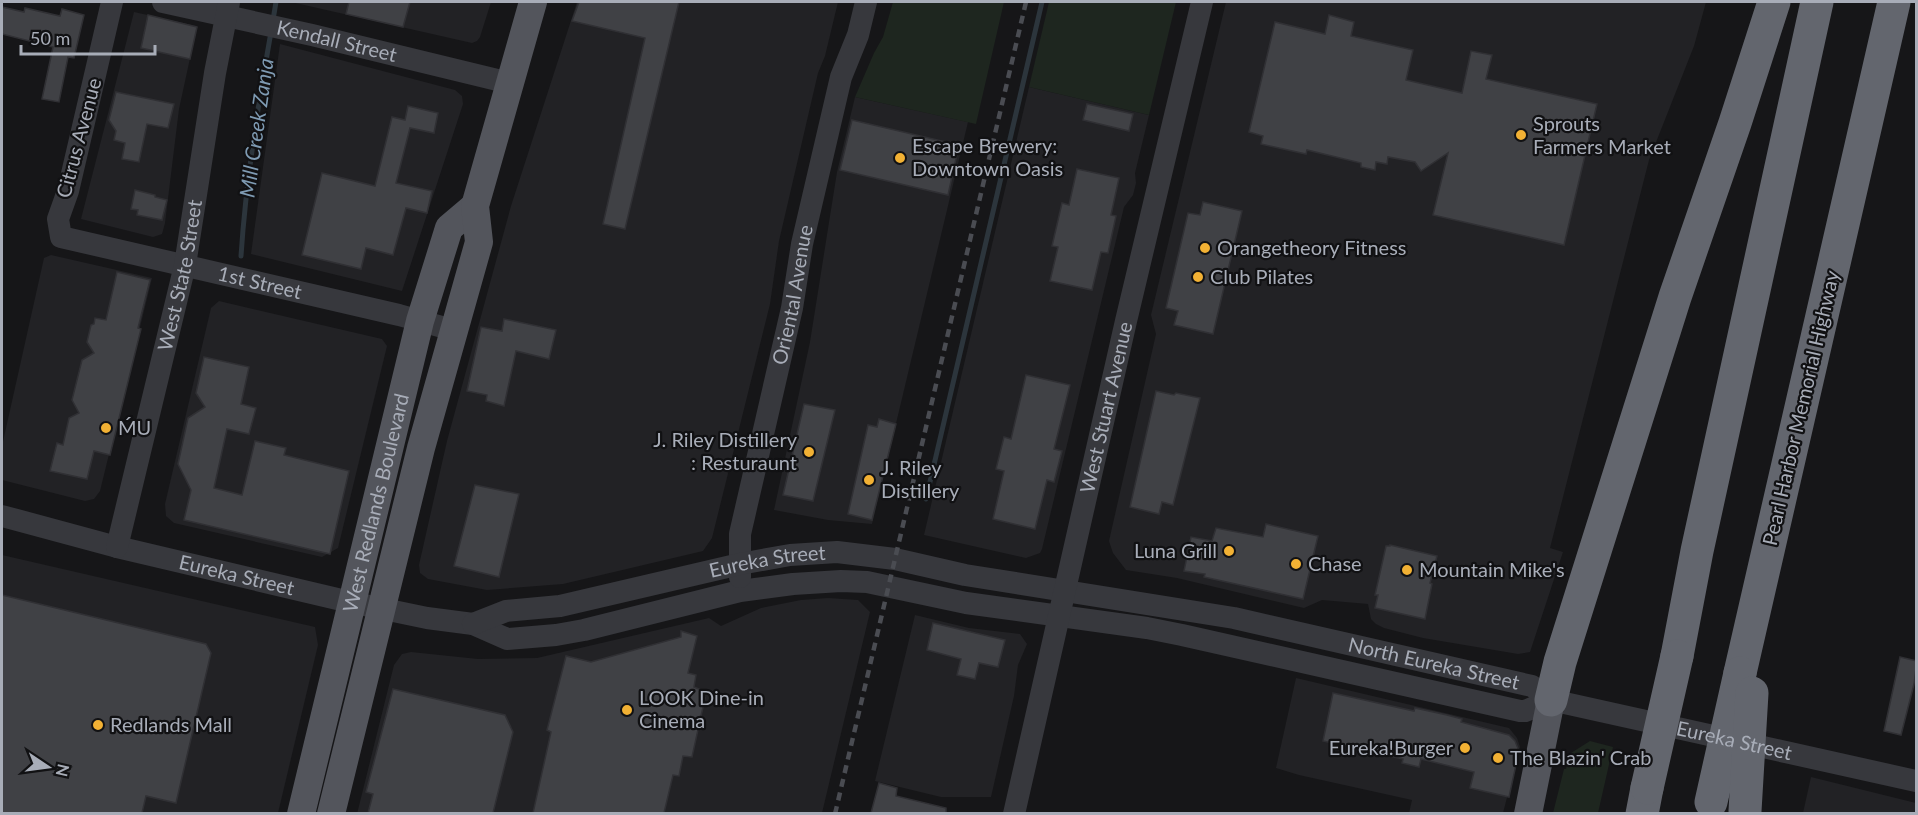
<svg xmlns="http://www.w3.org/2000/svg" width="1918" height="815" font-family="Lato,sans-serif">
	<rect width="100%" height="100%" fill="#161618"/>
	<!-- built -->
	<g fill="#222225">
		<polygon points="291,2 491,2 480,37 477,41 472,43"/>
		<polygon points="577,2 838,2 825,56 818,73 779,241 770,304 712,538 703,551 563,584 487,590 428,579 420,573 419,565 447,441 511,206"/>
		<polygon points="1226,2 1706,2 1694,46 1649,160 1550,548 1563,552 1530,652 1518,654 1423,638 1384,628 1376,624 1371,619 1368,604 1322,600 1304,608 1177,578 1126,570 1113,553 1109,541 1156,334 1151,315"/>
		<polygon points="134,12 197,26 179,109 165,223 162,234 153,237 81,219"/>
		<polygon points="280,44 455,90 462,96 463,104 402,291 251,254"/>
		<polygon points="1029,87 1149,115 1135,173 1136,183 1133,195 1124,207 1042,549 1040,553 1026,558 924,535"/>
		<polygon points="855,97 968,122 872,524 828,520 774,510 810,342 837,172"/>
		<polygon points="51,255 152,278 100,491 94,499 85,501 2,480 2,446 44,258"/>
		<polygon points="219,301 382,339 387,346 338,548 322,557 174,523 166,516 165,504 211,308"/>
		<polygon points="2,555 315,627 318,645 278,813 2,814"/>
		<polygon points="828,598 858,600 870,612 822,813 357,814 394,665 402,654 411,652 478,659 537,658 709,618 721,626 761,608 801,600"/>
		<polygon points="915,615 969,628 1020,634 1027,644 1018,665 1014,696 991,797 941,797 875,781"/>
		<polygon points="1296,678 1509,728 1517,738 1520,747 1503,813 1409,813 1412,800 1299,775 1276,768"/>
		<polygon points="1811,777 1916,803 1916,813 1803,813"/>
	</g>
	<!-- green -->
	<g fill="#1e261f">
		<polygon points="893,2 1004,2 976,124 855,97 874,53 883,37"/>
		<polygon points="1049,2 1176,2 1149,115 1029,87"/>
		<polygon points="1590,741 1613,747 1598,813 1553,813 1564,769 1566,769 1571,753"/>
	</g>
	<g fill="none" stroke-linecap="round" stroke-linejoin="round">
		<!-- stream -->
		<g stroke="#2c353c" stroke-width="5">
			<polyline points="273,20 276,2"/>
			<path d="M 241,256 C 246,180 258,106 271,32"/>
			<polyline points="926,499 1042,2"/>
		</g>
	</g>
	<!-- building -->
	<g fill="#404145" stroke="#303034" stroke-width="1.5">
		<polygon points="349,2 410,2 403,27 346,14"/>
		<polygon points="579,2 679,2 625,229 603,224 645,38 572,21"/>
		<polygon points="2,7 24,12 25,8 60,16 62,9 84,15 74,58 68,57 59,102 42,99 53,47 2,34"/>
		<polygon points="148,15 197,27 190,59 141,48"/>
		<polygon points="1329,15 1354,22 1351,36 1413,50 1406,80 1462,93 1471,51 1492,55 1486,79 1597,104 1564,245 1433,215 1448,153 1421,171 1415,162 1388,157 1387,164 1376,162 1375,170 1361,167 1361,163 1307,150 1306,154 1261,144 1263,136 1249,132 1275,22 1325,34"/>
		<polygon points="116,92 174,104 168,128 147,124 139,162 122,159 125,143 114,140 116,131 109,120"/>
		<polygon points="1087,104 1133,114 1129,131 1083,120"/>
		<polygon points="408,106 438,113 434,133 410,128 396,183 432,191 427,213 406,208 393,255 366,248 361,269 302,255 322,173 375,186 392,117 405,120"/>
		<polygon points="852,120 959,145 948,195 840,170"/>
		<polygon points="1077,169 1119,178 1111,215 1116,216 1108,253 1101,252 1092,290 1050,281 1058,247 1052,246 1062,203 1069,205"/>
		<polygon points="135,190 155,195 155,197 167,200 162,220 137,215 138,210 131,209"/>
		<polygon points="1203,202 1242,211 1213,334 1174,325 1178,311 1166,308 1188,213 1200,215"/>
		<polygon points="117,272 150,280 138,328 141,329 110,455 94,451 87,479 50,471 57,443 63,445 69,418 79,413 72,400 82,360 94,353 87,342 91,325 94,324 95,318 106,320"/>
		<polygon points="504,319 556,330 549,359 516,351 504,406 486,401 487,395 467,391 481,327 502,331"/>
		<polygon points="204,357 249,367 241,404 256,408 249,434 227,429 214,488 242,495 255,441 286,448 284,455 349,471 330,554 184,520 191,490 178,464 188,418 205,407 196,393"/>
		<polygon points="1026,375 1070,385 1054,449 1062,451 1054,482 1047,480 1035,529 993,519 1004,471 996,469 1004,437 1011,439"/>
		<polygon points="1156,391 1174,395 1176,393 1200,398 1173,505 1162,502 1159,514 1130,507"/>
		<polygon points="804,404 835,410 813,501 783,495"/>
		<polygon points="879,419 896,424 872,520 848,514 868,425 877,427"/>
		<polygon points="475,485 519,494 499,577 454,566"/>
		<polygon points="1266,524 1318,536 1303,599 1204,577 1205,574 1184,571 1191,537 1212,541 1216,528 1263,537"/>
		<polygon points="1390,545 1437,556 1430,583 1432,584 1425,619 1375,608 1378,595 1375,595 1386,546 1390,546"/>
		<polygon points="2,595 206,644 211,653 176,803 146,796 142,813 2,813"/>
		<polygon points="933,623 1005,640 998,667 979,663 975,679 957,675 961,659 927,650"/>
		<polygon points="681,631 697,636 688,673 696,675 694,687 699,689 705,698 692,757 683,756 679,776 673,775 664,813 533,813 551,732 547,730 566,656 591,662 681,637"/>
		<polygon points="1900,657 1917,661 1914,684 1901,735 1884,731"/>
		<polygon points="393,689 505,715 513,732 493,813 368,813 373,794 366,792"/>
		<polygon points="1333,693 1414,711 1415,708 1447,715 1462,719 1461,722 1509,735 1515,741 1519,751 1509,797 1470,788 1474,772 1421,759 1419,767 1402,763 1403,759 1323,741"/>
		<polygon points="879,783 897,788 896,796 946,808 946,813 871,813"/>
	</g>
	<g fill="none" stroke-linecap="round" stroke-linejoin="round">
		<!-- minor -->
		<g stroke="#37383d" stroke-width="22">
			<path id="s1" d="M 112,2 L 68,191 L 58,219 L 61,237 L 399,315 L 453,330"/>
			<path id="s2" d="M 163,2 L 312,35 L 510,83"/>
			<path id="s3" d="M 2,516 L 117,547 L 350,602 L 427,618 L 473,624 L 507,639 L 556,635 L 584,630 L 740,591 L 793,584 L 841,581 L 867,582 L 966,603 L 1147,628 L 1182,635 L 1520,711 L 1525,711 L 1551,700"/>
			<path id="s4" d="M 117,547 L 185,265 L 215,73 L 229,2"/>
			<path id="s5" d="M 740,577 L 740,534 L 792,308 L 802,244 L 841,77 L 858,35 L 866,2"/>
			<path id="s6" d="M 473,624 L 506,611 L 560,606 L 740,564 L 790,555 L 837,552 L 895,559 L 965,575 L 1234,618 L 1532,686 L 1551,700 L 1916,781"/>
			<path id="s7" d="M 1014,814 L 1126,321 L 1202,2"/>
		</g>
		<!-- major -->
		<g stroke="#53555c" stroke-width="28">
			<path id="s8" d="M 301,814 L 420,321 L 449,228 L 475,206"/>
			<polyline points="331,814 421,448 479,242 475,206 533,2"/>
			<polyline points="1528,814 1551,700"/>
		</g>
		<!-- highway -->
		<g stroke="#63666e" stroke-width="33">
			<polyline points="1677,656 1697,551 1817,2"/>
			<polyline points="1740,673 1894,2"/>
			<polyline points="1551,700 1560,662 1675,297 1735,123 1774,2"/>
			<polyline points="1642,814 1647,788"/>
		</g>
		<!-- rail -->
		<polyline stroke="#4a4c52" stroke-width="4.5" stroke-dasharray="8 6" stroke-linecap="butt" points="835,814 1026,2"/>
		<!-- highway-bridge -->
		<g stroke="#63666e" stroke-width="33">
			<polyline points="1647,788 1677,656"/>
			<polyline points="1711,802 1740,673"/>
			<polyline points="1745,811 1752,693"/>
		</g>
	</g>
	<!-- markers -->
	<g fill="#f2b134" stroke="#111113" stroke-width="2">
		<circle cx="1521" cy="135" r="6"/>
		<circle cx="900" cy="158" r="6"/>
		<circle cx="1205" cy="248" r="6"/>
		<circle cx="1198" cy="277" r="6"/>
		<circle cx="106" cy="428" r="6"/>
		<circle cx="809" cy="452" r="6"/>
		<circle cx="869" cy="480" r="6"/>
		<circle cx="1229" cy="551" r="6"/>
		<circle cx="1296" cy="564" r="6"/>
		<circle cx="1407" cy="570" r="6"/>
		<circle cx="627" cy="710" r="6"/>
		<circle cx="98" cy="725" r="6"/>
		<circle cx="1465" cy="748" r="6"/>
		<circle cx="1498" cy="758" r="6"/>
	</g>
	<g text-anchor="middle" stroke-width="4.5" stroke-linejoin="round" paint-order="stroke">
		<!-- street labels -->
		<g font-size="20" fill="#a8adb8" stroke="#111113">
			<text dy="7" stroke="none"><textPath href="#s2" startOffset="178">Kendall Street</textPath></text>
			<text transform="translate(79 138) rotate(-75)" y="7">Citrus Avenue</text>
			<text dy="7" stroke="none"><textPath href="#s4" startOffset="279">West State Street</textPath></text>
			<text dy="7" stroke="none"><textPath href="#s1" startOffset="446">1st Street</textPath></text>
			<text dy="7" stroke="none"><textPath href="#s5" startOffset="288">Oriental Avenue</textPath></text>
			<text dy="7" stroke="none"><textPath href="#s7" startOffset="417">West Stuart Avenue</textPath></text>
			<text transform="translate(1801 408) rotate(-77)" y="7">Pearl Harbor Memorial Highway</text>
			<text dy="7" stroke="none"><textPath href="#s8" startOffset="320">West Redlands Boulevard</textPath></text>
			<text dy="7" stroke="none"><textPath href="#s6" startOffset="302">Eureka Street</textPath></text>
			<text dy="7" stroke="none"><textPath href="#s3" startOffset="242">Eureka Street</textPath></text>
			<text dy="7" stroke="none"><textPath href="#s6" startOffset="980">North Eureka Street</textPath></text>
			<text dy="7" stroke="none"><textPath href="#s6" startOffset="1292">Eureka Street</textPath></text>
		</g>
		<!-- poi labels -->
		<g font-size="20" fill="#a8adb8" stroke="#111113" text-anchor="start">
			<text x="1533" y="131">Sprouts<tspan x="1533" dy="23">Farmers Market</tspan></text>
			<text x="912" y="153">Escape Brewery:<tspan x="912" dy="23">Downtown Oasis</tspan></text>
			<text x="1217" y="255">Orangetheory Fitness</text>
			<text x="1210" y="284">Club Pilates</text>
			<text x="118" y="435">ḾU</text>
			<text x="797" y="447" text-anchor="end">J. Riley Distillery<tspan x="797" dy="23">: Resturaunt</tspan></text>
			<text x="881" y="475">J. Riley<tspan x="881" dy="23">Distillery</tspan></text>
			<text x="1217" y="558" text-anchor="end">Luna Grill</text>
			<text x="1308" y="571">Chase</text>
			<text x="1419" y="577">Mountain Mike's</text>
			<text x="639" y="705">LOOK Dine-in<tspan x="639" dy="23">Cinema</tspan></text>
			<text x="110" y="732">Redlands Mall</text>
			<text x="1453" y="755" text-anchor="end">Eureka!Burger</text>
			<text x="1510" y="765">The Blazin' Crab</text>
		</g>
		<!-- water labels -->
		<g font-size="21" font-style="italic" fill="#7f9bb3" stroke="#111113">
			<text transform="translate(257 128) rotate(-82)" y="7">Mill Creek Zanja</text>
		</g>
	</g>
	<!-- border -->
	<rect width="1918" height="815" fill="none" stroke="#a8adb8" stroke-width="6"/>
	<!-- north arrow -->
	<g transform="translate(48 767) rotate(103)" stroke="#111113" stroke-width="4.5" paint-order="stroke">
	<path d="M0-4.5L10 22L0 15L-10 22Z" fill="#a8adb8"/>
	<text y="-9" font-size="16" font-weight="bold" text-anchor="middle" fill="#a8adb8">N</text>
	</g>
	<!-- scale -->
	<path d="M21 45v9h134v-9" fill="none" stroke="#a8adb8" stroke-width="3"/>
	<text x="30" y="45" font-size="18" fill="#a8adb8" stroke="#111113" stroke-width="4.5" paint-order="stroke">50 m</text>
</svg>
